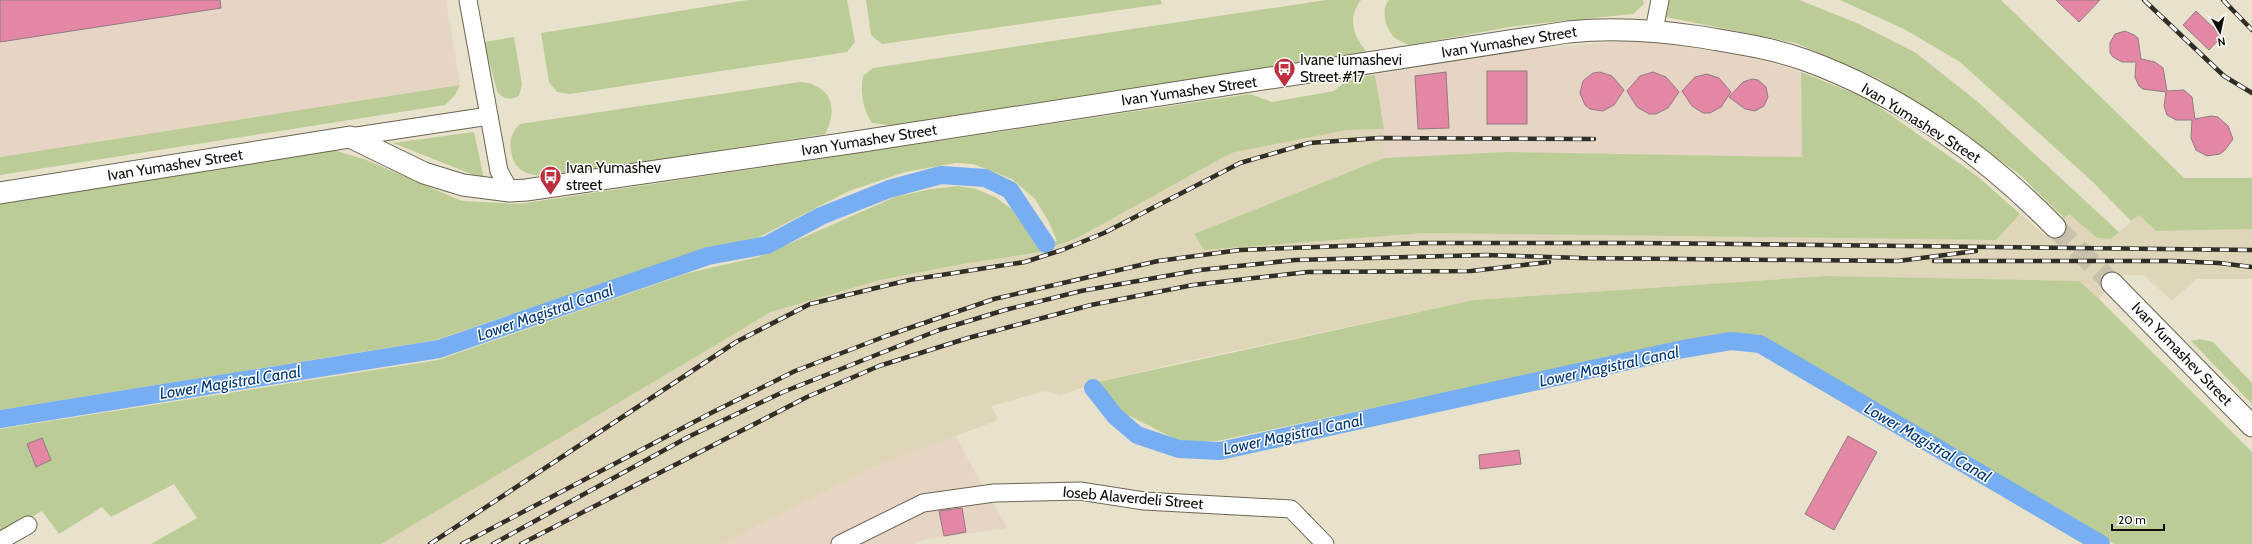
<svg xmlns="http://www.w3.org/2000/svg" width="2252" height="544" font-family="Cabin,sans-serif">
	<rect width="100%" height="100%" fill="#e8e1cb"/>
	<!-- built -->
	<polygon fill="#dfd5b8" points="1384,129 1384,158 1194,234 1204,250 1424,233 1996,240 2020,214 2046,236 2069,213 2097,238 2111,239 2139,215 2156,231 2252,229 2252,279 2196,279 2172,301 2144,275 2123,275 2112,283 2099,299 2079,281 1826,276 1474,300 1182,362 1098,382 1061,395 1045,391 991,406 998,420 869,469 723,544 381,544 771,312 880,280 962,264 1040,252 1079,237 1231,153 1347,130"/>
	<!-- industrial -->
	<g fill="#e6d4c4">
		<polygon points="0,0 446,0 460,85 0,157"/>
		<polygon points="1635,40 1743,55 1801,72 1802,157 1507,152 1384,158 1384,129 1375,75 1524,50"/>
		<polygon points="955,436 1007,528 922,540 914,544 723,544 869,469"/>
	</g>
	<!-- green -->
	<g fill="#bccc96">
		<polygon points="748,0 847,0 855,42 847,52 570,94 557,92 549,82 541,33"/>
		<polygon points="866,0 1161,0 1162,4 882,44 871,35"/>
		<path d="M 1326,0 L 1361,0 C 1347,18 1353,37 1367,52 L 890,125 L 872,123 C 863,109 860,92 863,76 L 873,68 Z"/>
		<path d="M 1389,0 L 1643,0 L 1644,4 L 1633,14 L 1515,26 L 1410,45 C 1405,43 1399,41 1395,38 C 1386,30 1380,10 1389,0 Z"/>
		<polygon points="1665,0 1799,0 1859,24 1916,53 1978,102 2119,232 2111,239 2097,238 2069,214 2064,218 2018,173 1881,80 1796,43 1666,17 1664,7"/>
		<polygon points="1840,0 2001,0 2184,178 2252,178 2252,229 2156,231 2139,215 2131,221 2093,182 1960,62 1904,29"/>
		<path d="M 514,37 L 522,84 L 519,96 C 509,100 503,100 497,91 L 484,42 Z"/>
		<polygon points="1801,72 1868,99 1977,176 2020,214 1996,240 1424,233 1204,250 1194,234 1384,158 1507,152 1802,157"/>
		<polygon points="1375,75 1384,129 1347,130 1231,153 1079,237 1040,252 962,264 880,280 771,312 381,544 151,544 197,518 174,484 111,517 102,507 59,534 42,511 0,536 0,429 438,360 688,273 759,257 895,197 932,189 958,186 976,189 995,197 1020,215 1037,247 1057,241 1049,222 1035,199 1012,179 973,164 956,163 905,172 849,191 755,239 677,258 436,340 0,410 0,203 333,150 364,159 462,201 519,204 1250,94 1272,102 1334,91 1350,78"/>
		<path d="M 800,82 C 831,84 839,109 825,134 L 555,176 C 534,176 516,176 511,152 C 509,140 512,132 520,124 Z"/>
		<polygon points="460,85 455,95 445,105 0,175 0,157"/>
		<polygon points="474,132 484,179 393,143"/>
		<polygon points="1826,276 2079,281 2099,299 2252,452 2252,544 2114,544 1762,335 1725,333 1217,441 1181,442 1120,411 1098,382 1474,300"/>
		<polygon points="2200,339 2213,342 2252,383 2252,404 2191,341"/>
	</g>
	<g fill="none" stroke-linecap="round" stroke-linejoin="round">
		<!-- canal -->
		<g stroke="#77aef3" stroke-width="18">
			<polyline points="1093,388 1115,416 1137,435 1179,449 1220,451 1683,349 1731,341 1760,344 2101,544"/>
			<polyline points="0,419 439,349 708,256 767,245 821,216 889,189 941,175 985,178 1010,190 1046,244"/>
		</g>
	</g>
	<!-- building -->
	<g fill="#e387a5" stroke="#937b82">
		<polygon points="0,0 220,0 221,8 0,42"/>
		<polygon points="2056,0 2100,0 2079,22"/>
		<polygon points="2196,11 2222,36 2209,50 2183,25"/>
		<polygon points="2125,31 2134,35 2138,38 2141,59 2155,62 2163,68 2167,91 2184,90 2192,97 2195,119 2211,116 2218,117 2228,126 2233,139 2225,150 2220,154 2207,156 2196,150 2191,138 2192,120 2176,120 2167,115 2164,106 2166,92 2143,89 2139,86 2135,77 2136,62 2122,62 2113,57 2110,53 2110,43 2115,34"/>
		<rect x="1487" y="71" width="40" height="53"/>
		<polygon points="1446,72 1449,128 1418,129 1415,76"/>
		<polygon points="1600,72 1612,76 1624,90 1614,105 1603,111 1590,109 1585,105 1580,93 1583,81 1593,73"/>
		<polygon points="1653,72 1666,77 1679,92 1668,108 1656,114 1649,114 1637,107 1627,91 1640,76"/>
		<polygon points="1707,74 1719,78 1731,92 1721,107 1710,113 1703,113 1692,106 1682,91 1695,77"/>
		<polygon points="1752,79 1758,80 1766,87 1768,97 1764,106 1755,111 1745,109 1729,97 1743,82"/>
		<polygon points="1848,436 1877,452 1834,530 1805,514"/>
		<polygon points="42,438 51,460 36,467 27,444"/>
		<polygon points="1519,450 1521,464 1480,469 1479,455"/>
		<polygon points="962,508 966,532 944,536 939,511"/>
	</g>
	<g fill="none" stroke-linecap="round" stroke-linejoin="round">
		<!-- tertiary-tunnel -->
		<polyline stroke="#c8c1ad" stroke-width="21" stroke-dasharray="21 10" stroke-linecap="butt" points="2055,227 2112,283"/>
		<defs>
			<g id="minor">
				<polyline points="468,0 499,171 510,191"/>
				<polyline points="1654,30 1660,0"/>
				<polyline points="350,137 489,116"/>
				<polyline points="0,541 28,525"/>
				<polyline points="840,544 923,503 994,493 1080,491 1144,501 1291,509 1325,544"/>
			</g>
			<g id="tertiary">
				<path d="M 0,193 L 350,137 L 424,173 L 463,185 L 510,191 L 526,190 L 856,142 L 1568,32 C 1614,27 1656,30 1701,37 C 1735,43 1772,48 1805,60 C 1899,94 1985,155 2055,227"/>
				<polyline points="2112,283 2252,426"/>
			</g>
		</defs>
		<!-- minor casing -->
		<use href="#minor" stroke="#6c6551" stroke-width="19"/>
		<!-- tertiary casing -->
		<use href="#tertiary" stroke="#6c6551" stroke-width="23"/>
		<!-- minor -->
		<use href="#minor" stroke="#fff" stroke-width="17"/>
		<!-- tertiary -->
		<use href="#tertiary" stroke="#fff" stroke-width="21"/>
		<defs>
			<g id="rail">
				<polyline points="2144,0 2224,76 2252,93"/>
				<polyline points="2223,0 2252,30"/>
				<polyline points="1934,261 2172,261 2219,263 2252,267"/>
				<polyline points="430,544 736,342 810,304 909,280 1025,262 1062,250 1104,233 1240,163 1309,143 1379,138 1594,139"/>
				<polyline points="462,544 713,412 795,371 886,336 994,299 1158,261 1240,250 1423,243 1640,243 2252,250"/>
				<polyline points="493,544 690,436 783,392 939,330 1005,310 1081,291 1200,270 1295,260 1486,255 1581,258 1898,261 1976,251"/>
				<polyline points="521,544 807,397 879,366 968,338 1091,305 1193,285 1308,272 1471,271 1549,262"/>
			</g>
		</defs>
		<!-- rail casing -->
		<use href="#rail" stroke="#322e25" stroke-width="4.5"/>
		<!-- rail -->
		<use href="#rail" stroke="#fff" stroke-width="3" stroke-dasharray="9" stroke-linecap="butt"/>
	</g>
	<!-- icons -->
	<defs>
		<symbol id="bus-pin" viewBox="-11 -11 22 30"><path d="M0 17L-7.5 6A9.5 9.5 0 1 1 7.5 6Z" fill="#bf2f3d" stroke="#fff"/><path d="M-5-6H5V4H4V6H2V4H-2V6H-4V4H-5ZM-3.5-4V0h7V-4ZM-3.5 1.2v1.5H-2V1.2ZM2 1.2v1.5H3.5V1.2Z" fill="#fff"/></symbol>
	</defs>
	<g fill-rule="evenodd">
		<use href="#bus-pin" x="1272" y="56" width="25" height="34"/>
		<use href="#bus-pin" x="538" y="164" width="25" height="34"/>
	</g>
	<g text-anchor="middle" stroke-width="3" stroke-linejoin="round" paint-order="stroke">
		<!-- street labels -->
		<g font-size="15" fill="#100d06" stroke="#fff">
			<text transform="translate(1509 42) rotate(-9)" y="5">Ivan Yumashev Street</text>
			<text transform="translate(1189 91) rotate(-8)" y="5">Ivan Yumashev Street</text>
			<text transform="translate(1921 123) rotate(32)" y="5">Ivan Yumashev Street</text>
			<text transform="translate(869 140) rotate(-9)" y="5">Ivan Yumashev Street</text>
			<text transform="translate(175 165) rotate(-9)" y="5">Ivan Yumashev Street</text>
			<text transform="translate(2182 354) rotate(46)" y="5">Ivan Yumashev Street</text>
			<text transform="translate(1133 498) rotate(5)" y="5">Ioseb Alaverdeli Street</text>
		</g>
		<!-- poi labels -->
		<g font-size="15" fill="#100d06" stroke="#fff" text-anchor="start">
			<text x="1300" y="65">Ivane Iumashevi<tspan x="1300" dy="17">Street #17</tspan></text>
			<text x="566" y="173">Ivan Yumashev<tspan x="566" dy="17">street</tspan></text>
		</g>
		<!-- water labels -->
		<g font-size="16" font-style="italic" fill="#003875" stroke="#fff">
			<text transform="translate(545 312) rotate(-19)" y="6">Lower Magistral Canal</text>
			<text transform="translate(1609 366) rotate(-12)" y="6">Lower Magistral Canal</text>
			<text transform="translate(230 382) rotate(-9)" y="6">Lower Magistral Canal</text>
			<text transform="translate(1293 434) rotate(-12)" y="6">Lower Magistral Canal</text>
			<text transform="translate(1928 442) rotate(30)" y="6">Lower Magistral Canal</text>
		</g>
	</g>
	<!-- north arrow -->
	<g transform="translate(2220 32) rotate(171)" stroke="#ffffff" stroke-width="3" paint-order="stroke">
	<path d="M0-3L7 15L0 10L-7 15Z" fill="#100d06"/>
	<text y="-6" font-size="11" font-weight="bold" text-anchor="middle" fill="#100d06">N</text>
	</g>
	<!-- scale -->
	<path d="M2112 524v6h52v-6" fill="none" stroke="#100d06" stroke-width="2"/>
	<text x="2118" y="524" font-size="12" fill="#100d06" stroke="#ffffff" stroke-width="3" paint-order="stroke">20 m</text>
</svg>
